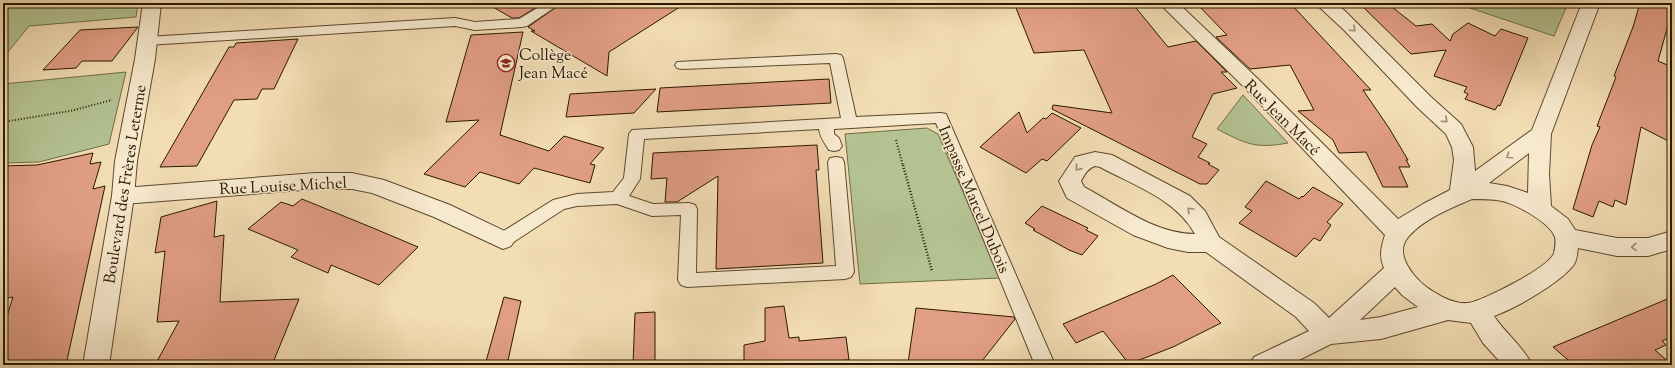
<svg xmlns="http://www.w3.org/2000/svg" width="1675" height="368" font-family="'Sorts Mill Goudy',serif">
	<rect width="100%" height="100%" fill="#f3ddb4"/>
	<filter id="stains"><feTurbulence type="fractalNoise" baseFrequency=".005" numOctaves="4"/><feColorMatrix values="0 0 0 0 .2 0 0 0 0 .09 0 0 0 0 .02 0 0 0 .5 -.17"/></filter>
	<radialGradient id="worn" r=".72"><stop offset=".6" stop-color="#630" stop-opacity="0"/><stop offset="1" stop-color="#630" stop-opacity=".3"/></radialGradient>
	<!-- green -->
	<g fill="#b4c292" stroke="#6f6d49">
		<polygon points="3,3 138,3 136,17 29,26 3,58"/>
		<polygon points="1455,3 1568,3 1554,36"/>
		<polygon points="126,72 109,144 39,162 3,163 3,84"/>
		<path d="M 1243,95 L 1288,143 C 1255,149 1246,144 1217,129 Z"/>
		<polygon points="927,128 938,134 1000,278 860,284 845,134"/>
	</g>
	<!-- building -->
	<g fill="#e19e86" stroke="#2a1800">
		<polygon points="486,3 543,3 519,18 512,18"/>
		<polygon points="562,3 686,3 609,52 607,76 531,31 535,31 528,27"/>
		<polygon points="1014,3 1132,3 1168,47 1196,41 1227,72 1221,72 1237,88 1213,94 1192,137 1207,144 1198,157 1210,163 1208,164 1219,170 1207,184 1200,184 1052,109 1053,105 1112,113 1084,50 1034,53"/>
		<polygon points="1196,3 1290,3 1371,90 1363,90 1389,128 1408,160 1406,160 1410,167 1399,167 1408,187 1383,187 1366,152 1339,153 1333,140 1298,111 1314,110 1290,65 1250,69 1216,37 1227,35"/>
		<polygon points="1359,3 1387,3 1416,26 1432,24 1450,41 1453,34 1468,23 1495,36 1501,29 1528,38 1500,106 1498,105 1495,110 1465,99 1468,94 1464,92 1467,87 1434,76 1446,50 1411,54"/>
		<polygon points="1640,3 1672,3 1672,11 1658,61 1672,67 1672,143 1641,127 1626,205 1615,200 1613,207 1599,201 1593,217 1573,209 1592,145 1600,127 1597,126 1616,77 1614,76 1633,27"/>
		<polygon points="138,27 112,61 82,61 76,68 43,70 80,30"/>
		<polygon points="523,32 500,135 549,151 564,136 604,148 590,164 595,165 590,183 534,168 519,184 480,172 465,187 424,174 479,120 446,122 471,35"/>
		<polygon points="298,39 274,89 262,89 257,99 234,100 197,166 160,167 229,47 234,47 236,43"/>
		<polygon points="829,79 831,103 657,112 660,88"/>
		<polygon points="656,89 634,113 566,117 570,94"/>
		<polygon points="1019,112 1027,133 1043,118 1046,119 1052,113 1081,128 1047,161 1042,159 1026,173 980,147"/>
		<polygon points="817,145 819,170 816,170 823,263 716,269 718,176 677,202 665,202 667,178 651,179 653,153"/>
		<polygon points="93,153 90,164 101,162 93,189 105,186 66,365 3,365 3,329 13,297 3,299 3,166 37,165"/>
		<polygon points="1266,181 1299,199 1302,196 1303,197 1313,187 1343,204 1327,222 1331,225 1320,241 1314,238 1296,257 1239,223 1252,211 1245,207"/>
		<polygon points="302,199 373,228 418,247 379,285 331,265 328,273 291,257 298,250 248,229 281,202 293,206"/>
		<polygon points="217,201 214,237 224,235 220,302 299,299 272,365 155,365 179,321 157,322 165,251 155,253 161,217"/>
		<polygon points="1042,206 1088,228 1086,230 1098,236 1082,255 1069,250 1033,230 1035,229 1025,223"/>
		<polygon points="1173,275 1221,323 1173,347 1129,364 1103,331 1076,343 1063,324 1156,284"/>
		<polygon points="504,297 521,301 507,365 485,365"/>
		<polygon points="1672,297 1672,337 1662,341 1666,345 1655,350 1672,365 1574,365 1553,347"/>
		<polygon points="784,306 789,338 799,337 799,341 846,337 849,360 815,362 815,365 744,365 744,345 765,341 765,308"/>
		<polygon points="916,308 1014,317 1015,319 979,365 925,365 908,363"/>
		<polygon points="655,312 655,365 633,365 635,313"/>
	</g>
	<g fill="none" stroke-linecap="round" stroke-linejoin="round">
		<defs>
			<g id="service">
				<polygon points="546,3 561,3 527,26 522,27 475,30 455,26 147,45 142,44 140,41 142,38 147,37 455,18 475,22 519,19"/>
				<path d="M 836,54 L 841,55 L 843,58 L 856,117 L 941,113 L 946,114 L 1055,365 L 1035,365 L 936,123 L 834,129 L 834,134 L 839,138 L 842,146 L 839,150 L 834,151 L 829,150 C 825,143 820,138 819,129 L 644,139 L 640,179 L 629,196 L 653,204 L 689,203 L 695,205 L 697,209 L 696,273 L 836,266 L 828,162 L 830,158 L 836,157 L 842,158 L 844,162 L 854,272 L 851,277 L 845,279 L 687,287 L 681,285 L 678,280 L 681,215 L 652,216 L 617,204 L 577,206 L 564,209 L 509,245 L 503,246 L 497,245 L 495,240 L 497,235 L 553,200 L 577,194 L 613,192 L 624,178 L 629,134 L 632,130 L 841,118 L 830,63 L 682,69 L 677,68 L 675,65 L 677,62 Z"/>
			</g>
			<g id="minor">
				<path d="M 1159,3 L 1178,3 L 1258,79 L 1398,219 L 1423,204 L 1450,190 L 1454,160 L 1452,147 L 1446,134 L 1417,107 L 1344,30 L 1315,3 L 1335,3 L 1344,10 L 1431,97 L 1461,124 L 1473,147 L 1475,171 L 1532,130 L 1582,3 L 1600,3 L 1551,134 L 1549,174 L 1551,206 L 1568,219 L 1575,230 L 1617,238 L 1648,238 L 1672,231 L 1672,249 L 1648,256 L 1617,256 L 1578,248 C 1577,254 1577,261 1573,266 C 1558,284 1516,308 1494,316 C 1505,333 1523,346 1532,365 L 1503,365 L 1483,343 L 1471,323 L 1448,320 L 1381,339 L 1331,344 L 1289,365 L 1250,365 L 1254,357 L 1309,331 L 1296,317 L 1206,252 L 1188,252 L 1168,248 L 1133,235 L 1067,198 L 1059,181 L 1075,157 L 1095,152 L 1112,155 L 1190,196 L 1205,211 L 1219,237 L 1314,303 L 1329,318 L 1384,268 C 1379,256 1381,247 1385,235 L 1244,87 ZM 1529,153 L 1528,193 L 1507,186 L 1489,183 ZM 1095,166 L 1100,167 C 1133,185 1176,199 1195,234 C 1155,234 1118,205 1084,187 L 1081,181 C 1084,175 1088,168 1095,166 ZM 1472,199 C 1482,199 1492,199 1502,201 C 1516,204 1548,222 1554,235 C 1557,240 1555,248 1554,253 C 1550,267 1483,301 1468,303 C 1456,304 1445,299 1434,292 C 1418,283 1391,255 1409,236 C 1424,219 1451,208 1472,199 ZM 1395,287 L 1402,295 L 1418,307 L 1381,317 L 1360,320 Z"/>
				<polygon points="316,173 352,173 384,180 450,205 511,234 515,240 511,246 503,249 434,217 372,193 352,189 316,189 123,204 115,202 112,196 115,190 123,188"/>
			</g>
			<polygon id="tertiary" points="143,3 161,3 155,59 137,161 134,196 109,365 83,365 112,196 115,161 135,59"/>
		</defs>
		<!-- service casing -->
		<use href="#service" stroke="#5c492d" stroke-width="2"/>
		<!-- minor casing -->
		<use href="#minor" stroke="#5c492d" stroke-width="2"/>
		<!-- tertiary casing -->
		<use href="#tertiary" stroke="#5c492d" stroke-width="2"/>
		<!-- path-far1 -->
		<g stroke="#2a1800" stroke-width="2" stroke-dasharray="1 2" stroke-linecap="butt">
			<polyline points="3,122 70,111 112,100"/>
			<polyline points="896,140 903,166"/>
		</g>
		<!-- path -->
		<polyline stroke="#2a1800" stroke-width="2.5" stroke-dasharray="1 2" stroke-linecap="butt" points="903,165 932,271"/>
		<!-- service -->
		<use href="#service" fill="#f7e9ce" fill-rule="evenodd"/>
		<!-- minor -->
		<use href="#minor" fill="#f7e9ce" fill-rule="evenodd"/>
		<!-- tertiary -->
		<use href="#tertiary" fill="#f7e9ce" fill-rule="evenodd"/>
	</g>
	<!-- one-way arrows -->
	<defs><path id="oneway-chevron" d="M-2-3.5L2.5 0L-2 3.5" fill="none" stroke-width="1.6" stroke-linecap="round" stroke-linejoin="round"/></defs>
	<g stroke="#9b8b71">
		<use href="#oneway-chevron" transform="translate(1353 29) rotate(43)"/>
		<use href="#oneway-chevron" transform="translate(1445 120) rotate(42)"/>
		<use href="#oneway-chevron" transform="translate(1509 156) rotate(145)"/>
		<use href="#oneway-chevron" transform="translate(1078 168) rotate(129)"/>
		<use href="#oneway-chevron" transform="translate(1190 210) rotate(-135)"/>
		<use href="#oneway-chevron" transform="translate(1634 247) rotate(179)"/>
	</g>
	<!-- icons -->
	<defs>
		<symbol id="school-ring" viewBox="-11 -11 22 22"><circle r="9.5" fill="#f7e9ce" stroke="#8f2418" stroke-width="1.5"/><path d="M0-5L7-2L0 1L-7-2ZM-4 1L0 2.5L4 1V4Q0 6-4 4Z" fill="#8f2418"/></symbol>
	</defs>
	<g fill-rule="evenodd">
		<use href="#school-ring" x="496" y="53" width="20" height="20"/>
	</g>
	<g text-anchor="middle" stroke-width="3" stroke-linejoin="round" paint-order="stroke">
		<!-- poi labels -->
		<g font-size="16" fill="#2a1800" stroke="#f7e9ce" text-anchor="start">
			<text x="519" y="60">Collège<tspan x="519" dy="18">Jean Macé</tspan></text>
		</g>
		<!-- street labels -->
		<g font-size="16" fill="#2a1800" stroke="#f7e9ce">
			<text transform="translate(1283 117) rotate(45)" y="6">Rue Jean Macé</text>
			<text transform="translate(124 184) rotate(-81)" y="6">Boulevard des Frères Leterme</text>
			<text transform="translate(283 185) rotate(-3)" y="6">Rue Louise Michel</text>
			<text transform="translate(975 199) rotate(67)" y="6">Impasse Marcel Dubois</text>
		</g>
	</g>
	<!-- margin -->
	<rect width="1675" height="368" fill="none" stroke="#f3ddb4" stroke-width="16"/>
	<rect x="4" y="4" width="1667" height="360" fill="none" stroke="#2a1800" stroke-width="2"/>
	<rect x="8" y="8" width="1659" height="352" fill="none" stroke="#2a1800"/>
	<rect width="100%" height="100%" filter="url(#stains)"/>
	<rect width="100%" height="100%" fill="url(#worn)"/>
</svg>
